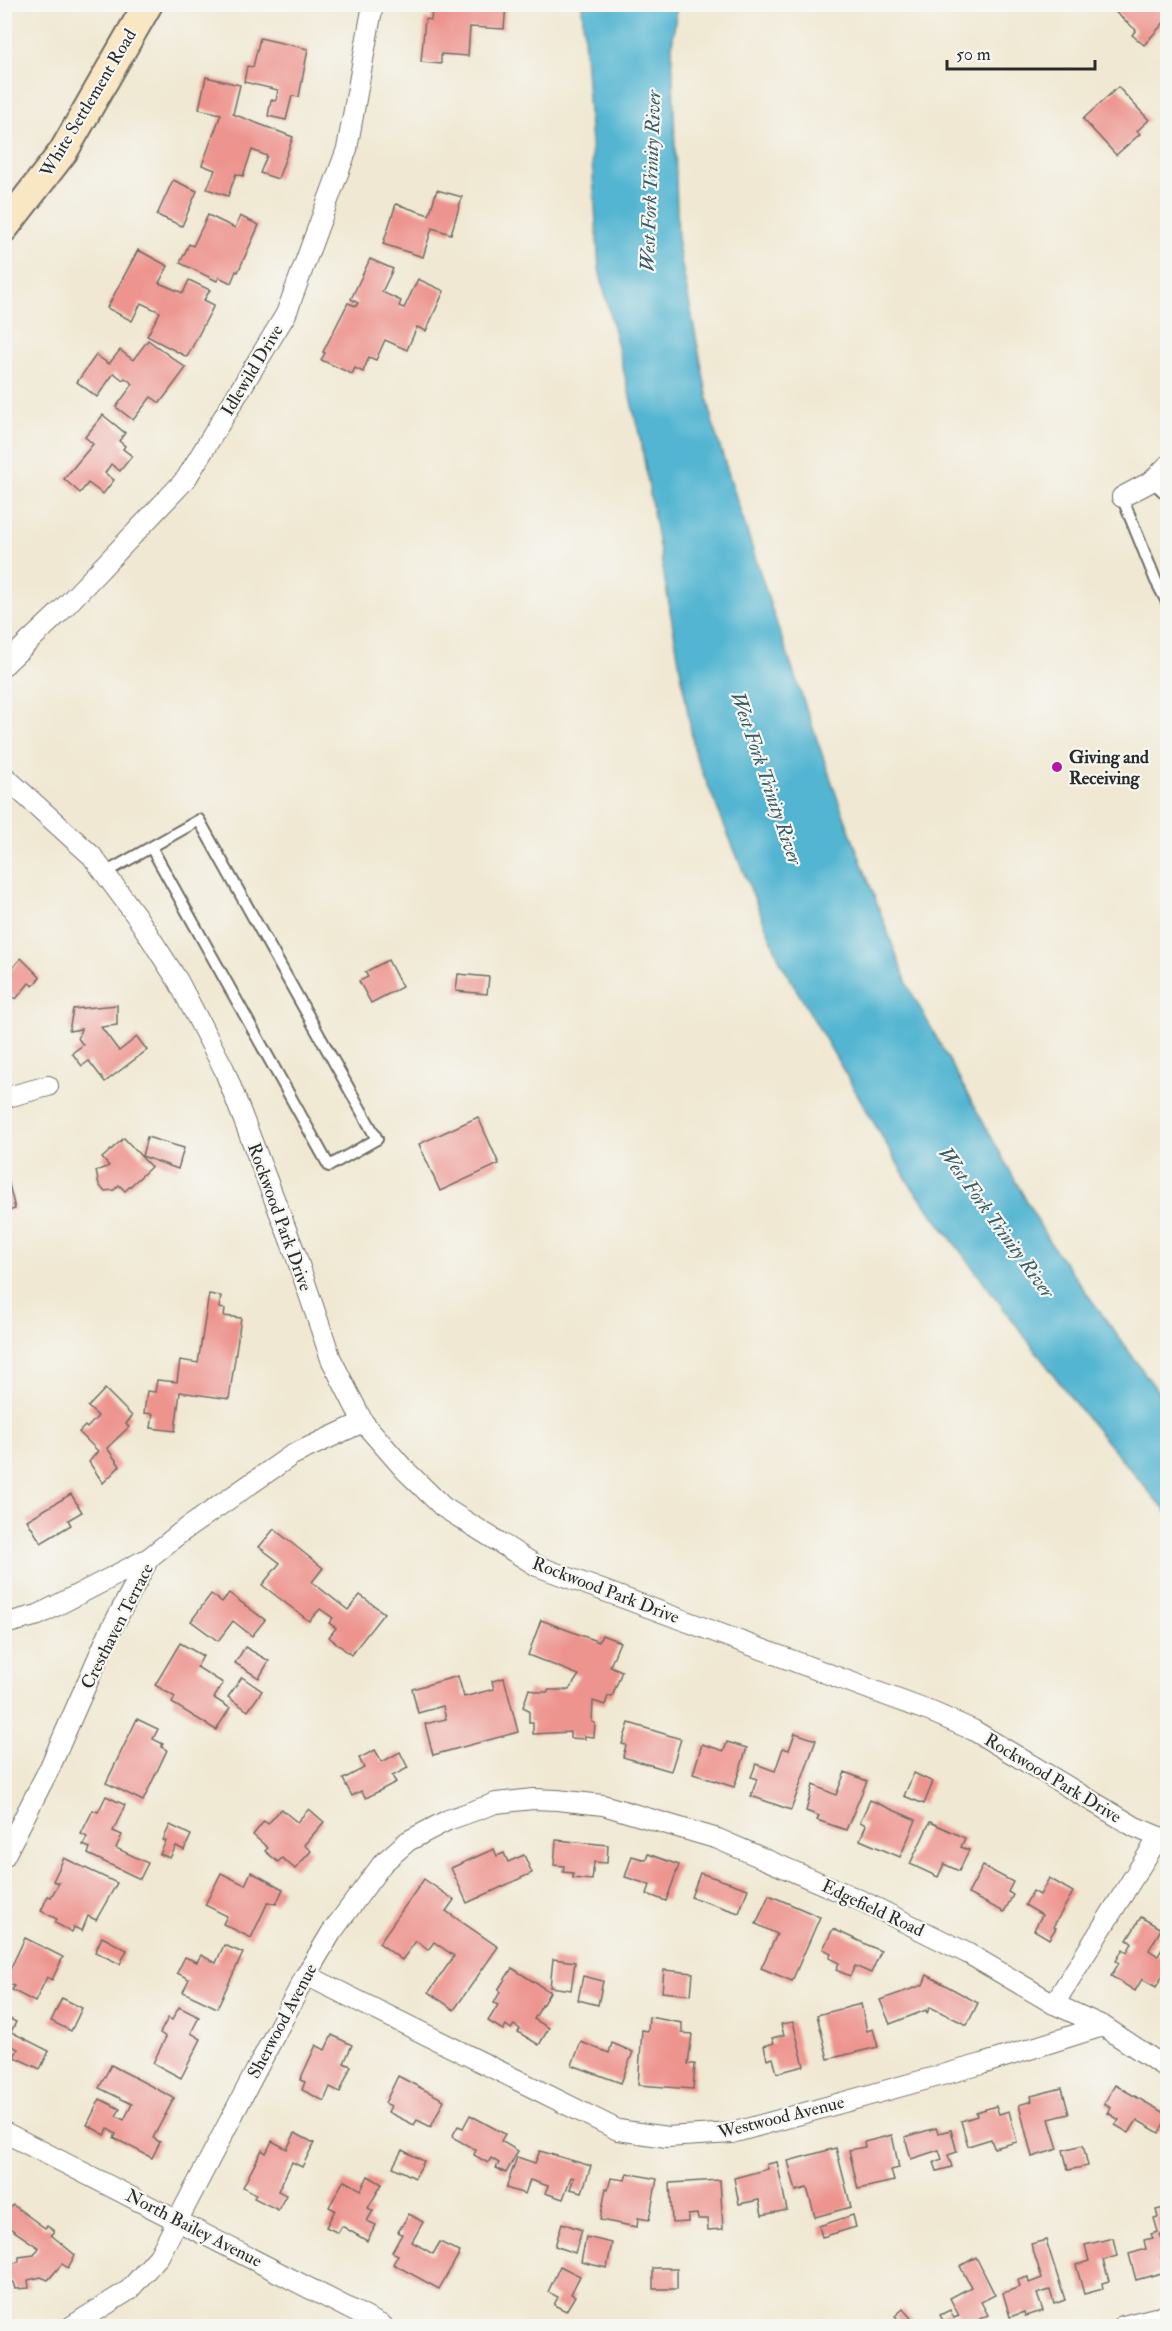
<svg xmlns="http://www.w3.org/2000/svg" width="1172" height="2331" font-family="'IM FELL Double Pica',serif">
	<rect width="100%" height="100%" fill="#f6f6f2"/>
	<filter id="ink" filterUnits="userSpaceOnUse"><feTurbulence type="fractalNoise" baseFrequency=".0167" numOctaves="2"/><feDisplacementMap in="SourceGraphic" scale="12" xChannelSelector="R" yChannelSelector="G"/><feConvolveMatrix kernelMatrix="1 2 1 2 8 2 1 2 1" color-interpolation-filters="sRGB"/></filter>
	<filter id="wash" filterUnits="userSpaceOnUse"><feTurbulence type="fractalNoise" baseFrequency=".008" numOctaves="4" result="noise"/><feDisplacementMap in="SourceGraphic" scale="24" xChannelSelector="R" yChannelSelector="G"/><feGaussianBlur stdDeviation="1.35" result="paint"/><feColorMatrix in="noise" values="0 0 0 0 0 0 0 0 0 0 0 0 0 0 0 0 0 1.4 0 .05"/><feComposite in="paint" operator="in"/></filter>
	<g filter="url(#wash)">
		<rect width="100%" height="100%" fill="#f0e8d2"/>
		<!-- water -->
		<polygon fill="#52b5d1" stroke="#3e707e" stroke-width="1.5" points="582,5 677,5 672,46 678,245 713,425 773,613 838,800 908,986 1048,1240 1167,1404 1167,1513 1081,1411 909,1183 781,963 695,754 641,442 599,269"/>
		<g id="blocks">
			<!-- building -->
			<g fill="#ee948f">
				<polygon points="454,4 506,4 504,29 470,27 468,56 441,54 441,64 421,62 425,19 431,20 432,10 453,11"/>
				<polygon points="1122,4 1162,4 1168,9 1168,18 1144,45 1132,35 1136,30 1115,12"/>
				<polygon points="260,38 308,49 299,97 292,96 286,120 268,116 271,100 276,101 278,90 244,82 247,66 253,67"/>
				<polygon points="206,77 240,85 233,114 293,137 278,179 260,173 267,156 252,150 243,176 236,174 228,196 207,189 215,170 202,165 221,114 199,109"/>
				<polygon points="1118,87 1149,120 1137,131 1140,134 1116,155 1083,119"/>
				<polygon points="173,180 197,191 182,226 157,215"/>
				<polygon points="437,190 462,197 451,234 432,228 423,257 383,244 396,204 429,215"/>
				<polygon points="208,215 235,228 240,216 259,225 238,272 236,271 231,283 219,277 217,281 180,263 189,244 193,246"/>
				<polygon points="138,250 168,266 159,283 183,293 189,280 210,290 204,300 214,305 187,357 147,336 160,312 141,303 132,321 107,308"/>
				<polygon points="370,259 393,269 382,292 401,301 399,306 404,308 418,279 444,291 426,331 417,327 407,350 385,340 376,360 369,357 363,372 355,368 352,374 321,360 325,353 323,352 348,303 356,306 358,303 351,299"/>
				<polygon points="148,340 186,368 160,403 151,397 133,420 116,407 133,384 125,378 123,380 114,373 97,397 77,382 96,355 109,364 120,350 133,360"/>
				<polygon points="103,415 125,433 119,441 125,446 123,449 132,456 120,471 111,464 105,473 114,480 103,494 88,483 80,493 64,479 93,444 85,437"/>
				<polygon points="21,958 40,977 33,986 29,983 16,999 8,992 4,997 4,963 11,970"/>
				<polygon points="388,960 402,987 371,1003 359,981 368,977 365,972"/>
				<polygon points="458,974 489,977 487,994 456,991"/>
				<polygon points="117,1005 117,1025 101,1027 119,1051 137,1037 147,1050 105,1082 89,1061 82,1066 72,1053 83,1045 78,1038 81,1029 69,1031 73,1009"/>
				<polygon points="478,1117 499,1164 440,1191 419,1144"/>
				<polygon points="147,1137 184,1148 178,1169 142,1156"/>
				<polygon points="124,1138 151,1167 125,1191 119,1185 114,1190 104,1191 99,1185 96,1171 109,1166 102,1158"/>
				<polygon points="7,1176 15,1209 4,1212 4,1177"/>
				<polygon points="209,1294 221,1296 219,1308 225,1309 224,1316 241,1318 229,1399 180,1392 175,1431 151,1428 153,1414 144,1413 147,1391 155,1392 157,1380 177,1382 180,1360 198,1363"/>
				<polygon points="105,1389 132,1416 126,1424 129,1427 107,1448 120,1466 103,1483 89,1462 98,1451 79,1432 85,1426 87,1428 98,1416 88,1407"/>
				<polygon points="71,1494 82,1512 68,1520 71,1525 41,1543 27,1520"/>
				<polygon points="274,1529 323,1568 312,1582 348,1610 360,1595 384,1613 351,1655 329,1637 336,1628 329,1623 333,1618 320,1609 309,1621 262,1585 280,1563 259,1547"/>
				<polygon points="229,1593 265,1620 252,1636 233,1621 218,1641 191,1621 211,1594 222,1602"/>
				<polygon points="541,1620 599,1642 602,1635 620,1642 610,1666 622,1671 612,1697 608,1696 605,1705 593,1701 592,1722 595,1723 594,1737 584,1736 585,1739 570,1738 570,1732 533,1734 533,1722 529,1722 529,1710 523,1707 529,1689 539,1692 548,1692 548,1690 569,1690 579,1675 528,1655"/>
				<polygon points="180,1643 203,1656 197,1667 223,1683 214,1698 230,1708 216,1730 172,1703 175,1697 155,1685"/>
				<polygon points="245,1647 269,1661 259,1678 235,1663"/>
				<polygon points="458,1676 464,1697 494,1689 492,1681 504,1678 518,1732 433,1755 425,1724 446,1719 443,1706 418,1713 412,1689"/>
				<polygon points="242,1677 262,1691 248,1711 228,1697"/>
				<polygon points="137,1719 158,1729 153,1739 163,1744 161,1747 167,1750 143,1801 106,1783"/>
				<polygon points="629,1723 681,1739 671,1771 623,1757 626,1745 622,1744"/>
				<polygon points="795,1733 816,1740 791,1810 751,1796 757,1779 751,1777 756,1764 775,1771 783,1748 789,1750"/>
				<polygon points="727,1742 747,1748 734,1787 693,1774 702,1744 724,1751"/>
				<polygon points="375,1750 382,1762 400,1752 408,1768 392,1776 396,1782 366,1798 361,1791 352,1796 343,1779 364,1768 359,1758"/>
				<polygon points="845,1772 867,1781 846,1830 817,1820 819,1816 806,1811 813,1785 836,1795"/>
				<polygon points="914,1773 933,1782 924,1804 904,1796"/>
				<polygon points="106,1796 125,1805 113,1831 122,1835 116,1848 148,1863 140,1879 88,1854 90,1848 83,1845 87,1837 81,1834 93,1810 98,1812"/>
				<polygon points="870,1800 916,1820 900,1857 860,1840 866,1825 860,1822"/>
				<polygon points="281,1809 297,1822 309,1809 324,1822 304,1845 311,1851 295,1869 282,1858 278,1862 265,1851 268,1848 253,1835 264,1821 268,1824"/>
				<polygon points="930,1822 965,1838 961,1847 969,1850 959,1871 944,1864 938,1877 910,1864"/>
				<polygon points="170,1825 191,1835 184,1850 176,1846 170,1858 160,1854 166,1841 163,1840"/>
				<polygon points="556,1840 608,1845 607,1863 594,1862 592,1880 573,1878 573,1873 563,1872 564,1866 554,1865"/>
				<polygon points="494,1849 497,1856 504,1853 508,1862 524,1855 532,1873 467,1903 451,1868"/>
				<polygon points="648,1854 679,1865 666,1901 647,1894 650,1885 625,1877 632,1856 646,1860"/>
				<polygon points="64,1858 117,1883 96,1920 88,1916 82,1931 74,1927 72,1932 55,1923 57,1919 41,1911 48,1896 51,1897 59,1883 53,1881"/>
				<polygon points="983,1866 1013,1882 1008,1892 1013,1895 1004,1912 968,1894"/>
				<polygon points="251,1872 283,1889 276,1904 268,1902 251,1938 223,1924 227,1916 205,1905 221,1873 245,1885"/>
				<polygon points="700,1873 748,1889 739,1913 691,1897"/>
				<polygon points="1049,1878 1073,1892 1053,1927 1056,1928 1049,1939 1034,1930 1042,1915 1025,1905 1033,1891 1040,1895"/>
				<polygon points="424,1879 454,1900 446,1911 498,1947 454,2010 429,1992 454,1956 434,1942 428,1950 416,1941 402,1960 379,1943"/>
				<polygon points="769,1895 820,1917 792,1981 761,1968 777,1934 756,1924"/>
				<polygon points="1141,1917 1161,1929 1149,1950 1158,1956 1163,1947 1168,1949 1168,1967 1156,1987 1142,1979 1135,1991 1111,1976 1119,1963 1116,1961 1123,1949 1127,1952 1132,1943 1127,1940"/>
				<polygon points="833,1929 881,1951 871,1973 855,1966 850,1976 836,1970 839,1963 829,1958 831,1953 823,1949"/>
				<polygon points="102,1937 127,1950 120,1964 95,1952"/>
				<polygon points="25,1938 63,1957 52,1980 47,1977 35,2002 12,1990 14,1986 4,1982"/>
				<polygon points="224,1945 243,1953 217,2008 183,1992 189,1979 177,1973 185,1957 197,1962 201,1955 216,1963"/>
				<polygon points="553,1959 575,1962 571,1990 550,1987"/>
				<polygon points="512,1968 550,1992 534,2019 549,2028 539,2045 518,2032 520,2029 514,2025 511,2029 506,2025 503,2030 488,2021 498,2005 494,2003 500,1992 498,1990"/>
				<polygon points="664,1970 693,1973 691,1995 662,1992"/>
				<polygon points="927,1975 978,2003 967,2025 930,2007 927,2013 926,2010 890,2024 880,2000 923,1985"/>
				<polygon points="583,1976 603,1981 598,2005 578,2000"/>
				<polygon points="62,1998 82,2008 71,2031 51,2021"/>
				<polygon points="861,2004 867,2031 873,2029 878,2047 828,2059 817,2015"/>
				<polygon points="179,2007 199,2017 191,2033 201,2039 181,2078 153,2063 166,2037 160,2033 168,2018 172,2020"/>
				<polygon points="4,2016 16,2022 11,2032 49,2051 40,2069 14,2057 18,2049 4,2042"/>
				<polygon points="649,2017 682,2023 682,2033 692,2034 688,2064 695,2064 693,2089 638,2085 642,2030 648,2031"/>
				<polygon points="793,2022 804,2066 777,2073 773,2058 767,2059 764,2046 774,2043 772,2038 784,2035 781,2024"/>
				<polygon points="332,2035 352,2045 344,2063 351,2066 340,2092 330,2087 324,2101 302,2090 305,2082 300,2080 316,2045 325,2050"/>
				<polygon points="581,2042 609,2053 612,2043 633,2052 621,2083 572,2065"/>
				<polygon points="111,2065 174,2098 153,2138 160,2142 152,2158 114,2138 116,2134 108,2129 105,2135 87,2125 100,2099 120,2109 116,2116 124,2120 132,2104 99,2088"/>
				<polygon points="398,2076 444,2100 431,2127 417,2120 414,2125 388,2112 391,2106 385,2103"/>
				<polygon points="1115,2085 1168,2115 1159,2133 1137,2120 1129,2133 1115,2125 1119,2120 1108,2113 1111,2108 1104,2104"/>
				<polygon points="1062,2088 1069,2114 1049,2119 1058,2149 1032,2157 1019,2105 1032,2101 1031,2096"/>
				<polygon points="996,2106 999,2114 1009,2111 1017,2142 994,2148 991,2139 968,2146 961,2121 977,2116 976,2112"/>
				<polygon points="470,2115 505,2134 501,2141 518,2151 506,2173 496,2168 499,2163 491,2158 488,2163 474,2155 476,2150 452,2137 458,2126 463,2128"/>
				<polygon points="936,2128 938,2133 951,2130 957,2152 948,2155 952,2167 937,2171 934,2162 942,2159 939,2150 911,2159 905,2137"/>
				<polygon points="295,2133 314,2143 302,2167 292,2162 278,2191 286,2195 278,2210 254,2198 256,2194 243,2187 262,2150 266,2153 272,2141 287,2149"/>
				<polygon points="892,2135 899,2168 891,2170 894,2181 858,2189 849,2150 865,2147 864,2142"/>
				<polygon points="1083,2145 1088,2166 1068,2170 1063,2150"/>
				<polygon points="836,2148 851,2207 815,2217 807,2188 796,2191 788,2161"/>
				<polygon points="402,2150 424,2161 415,2178 393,2167"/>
				<polygon points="540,2151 591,2166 582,2192 570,2189 574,2178 571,2177 563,2199 545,2193 548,2186 530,2180 525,2194 506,2188 517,2157 535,2163"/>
				<polygon points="777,2162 787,2210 762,2215 759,2200 739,2204 734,2178 768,2169 767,2164"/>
				<polygon points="627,2173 657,2179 649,2220 638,2218 637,2227 600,2220 606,2188 608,2189 611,2178 625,2180"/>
				<polygon points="368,2176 382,2184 368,2208 373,2211 367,2221 376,2225 367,2241 342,2226 338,2233 326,2227 335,2210 329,2207 344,2180 361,2190"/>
				<polygon points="720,2180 723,2229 708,2230 707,2219 698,2219 697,2214 688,2215 688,2222 672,2223 670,2183"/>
				<polygon points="13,2205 45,2228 47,2226 54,2231 51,2235 75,2255 68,2268 62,2264 48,2280 41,2277 28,2280 29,2288 15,2289 13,2282 4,2283 4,2265 19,2262 19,2257 34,2255 39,2248 4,2224 4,2216"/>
				<polygon points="1168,2207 1168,2233 1160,2235 1166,2255 1161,2256 1165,2272 1136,2280 1129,2254 1146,2249 1144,2240 1153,2238 1151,2234 1158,2232 1154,2218 1158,2217 1156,2210"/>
				<polygon points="409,2214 423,2222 412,2242 433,2254 440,2242 460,2252 439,2289 393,2264 398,2255 392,2252 402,2234 398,2232"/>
				<polygon points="853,2215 856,2227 822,2237 819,2226"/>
				<polygon points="562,2223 582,2230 575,2253 555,2246"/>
				<polygon points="586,2237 612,2243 607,2268 581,2262"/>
				<polygon points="1113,2238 1117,2256 1103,2260 1109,2281 1102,2283 1103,2289 1084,2294 1076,2265 1089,2261 1085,2245"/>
				<polygon points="1046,2240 1065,2300 1054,2304 1050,2290 1037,2294 1043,2311 1025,2316 1024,2312 1010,2317 1003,2293 1020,2287 1018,2280 1028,2277 1029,2283 1042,2278 1031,2244"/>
				<polygon points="976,2257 995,2295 981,2302 988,2315 978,2320 981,2326 946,2326 940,2315 950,2310 954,2318 959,2316 950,2298 971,2287 960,2266"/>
				<polygon points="560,2266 580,2276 571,2294 575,2296 566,2311 554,2305 558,2297 548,2292"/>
				<rect x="653" y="2268" width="24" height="21"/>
				<polygon points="903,2309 916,2324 923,2319 929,2326 905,2326 895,2316"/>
			</g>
		</g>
	</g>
	<g filter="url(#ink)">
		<use href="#blocks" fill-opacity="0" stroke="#706d65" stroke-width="1.5"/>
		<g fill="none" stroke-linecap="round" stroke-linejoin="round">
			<defs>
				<g id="lane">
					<polyline points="1152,481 1168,496"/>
					<polyline points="1122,497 1156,581 1168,604"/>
					<polyline points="105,873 199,820 377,1139 329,1166 151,847"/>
				</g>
				<g id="street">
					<polyline points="1122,497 1152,481 1168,465"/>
					<polyline points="4,665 59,613 186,479 286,314 347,149 373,4"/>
					<polyline points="4,776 92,856 137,917 178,981 224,1069 294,1250 331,1359 363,1422 404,1469 443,1507 537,1566 934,1713 973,1730 1135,1827 1159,1837 1168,1843"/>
					<polyline points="4,1098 48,1086"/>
					<polyline points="4,1624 38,1615 149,1558"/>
					<polyline points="4,1857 50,1767 109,1633 149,1558 180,1533 292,1455 363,1422"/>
					<polyline points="306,1975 618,2130 667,2137 732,2133 982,2064 1103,2026"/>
					<polyline points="1054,2004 1159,1837"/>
					<polyline points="4,2132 383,2326"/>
					<polyline points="72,2326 129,2290 159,2256 306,1975 331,1933 383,1863 408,1841 448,1820 496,1803 533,1799 557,1800 603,1805 718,1839 862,1901 969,1954 1054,2004 1103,2026 1168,2069"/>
					<polyline points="1123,2326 1168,2315"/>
				</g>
				<polyline id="secondary" points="4,228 63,152 148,4"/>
			</defs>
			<!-- lane casing -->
			<use href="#lane" stroke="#706d65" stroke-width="14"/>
			<!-- street casing -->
			<use href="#street" stroke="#706d65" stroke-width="22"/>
			<!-- secondary casing -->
			<use href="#secondary" stroke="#706d65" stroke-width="32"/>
			<!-- lane -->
			<use href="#lane" stroke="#fff" stroke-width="10"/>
			<!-- street -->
			<use href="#street" stroke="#fff" stroke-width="20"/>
			<!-- secondary -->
			<use href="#secondary" stroke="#f9e7c3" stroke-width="28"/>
		</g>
	</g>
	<!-- markers -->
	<circle fill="#b5179e" stroke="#f6f6f2" stroke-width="2" cx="1057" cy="767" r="6"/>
	<g text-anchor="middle" stroke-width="4.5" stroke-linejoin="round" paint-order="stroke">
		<!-- street labels -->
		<g font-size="18" fill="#2b2b2b" stroke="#f6f6f2">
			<text transform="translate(88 103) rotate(-59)" y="6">White Settlement Road</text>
			<text transform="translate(252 370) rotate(-59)" y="6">Idlewild Drive</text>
			<text transform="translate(280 1217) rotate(70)" y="6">Rockwood Park Drive</text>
			<text transform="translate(606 1590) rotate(21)" y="6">Rockwood Park Drive</text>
			<text transform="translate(117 1626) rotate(-63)" y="6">Cresthaven Terrace</text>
			<text transform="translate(1053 1778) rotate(31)" y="6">Rockwood Park Drive</text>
			<text transform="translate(873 1908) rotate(25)" y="6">Edgefield Road</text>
			<text transform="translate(282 2021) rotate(-62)" y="6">Sherwood Avenue</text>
			<text transform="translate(781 2117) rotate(-14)" y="6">Westwood Avenue</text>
			<text transform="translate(194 2228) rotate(27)" y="6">North Bailey Avenue</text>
		</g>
		<!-- poi labels -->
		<g font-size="18" font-weight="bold" fill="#2b2b2b" stroke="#f6f6f2" text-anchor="start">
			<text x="1069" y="763">Giving and<tspan x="1069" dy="21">Receiving</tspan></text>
		</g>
		<!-- water labels -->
		<g font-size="20" font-style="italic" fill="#395b65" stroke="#f6f6f2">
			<text transform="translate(650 181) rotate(-88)" y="7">West Fork Trinity River</text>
			<text transform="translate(767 778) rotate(71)" y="7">West Fork Trinity River</text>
			<text transform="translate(997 1222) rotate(54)" y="7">West Fork Trinity River</text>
		</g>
	</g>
	<!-- margin -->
	<rect width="1172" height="2331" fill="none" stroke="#f6f6f2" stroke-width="24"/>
	<!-- scale -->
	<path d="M947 60v9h148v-9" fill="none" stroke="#2b2b2b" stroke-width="3"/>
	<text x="956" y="60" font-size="18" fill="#2b2b2b" stroke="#f6f6f2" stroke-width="4.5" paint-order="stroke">50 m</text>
</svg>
